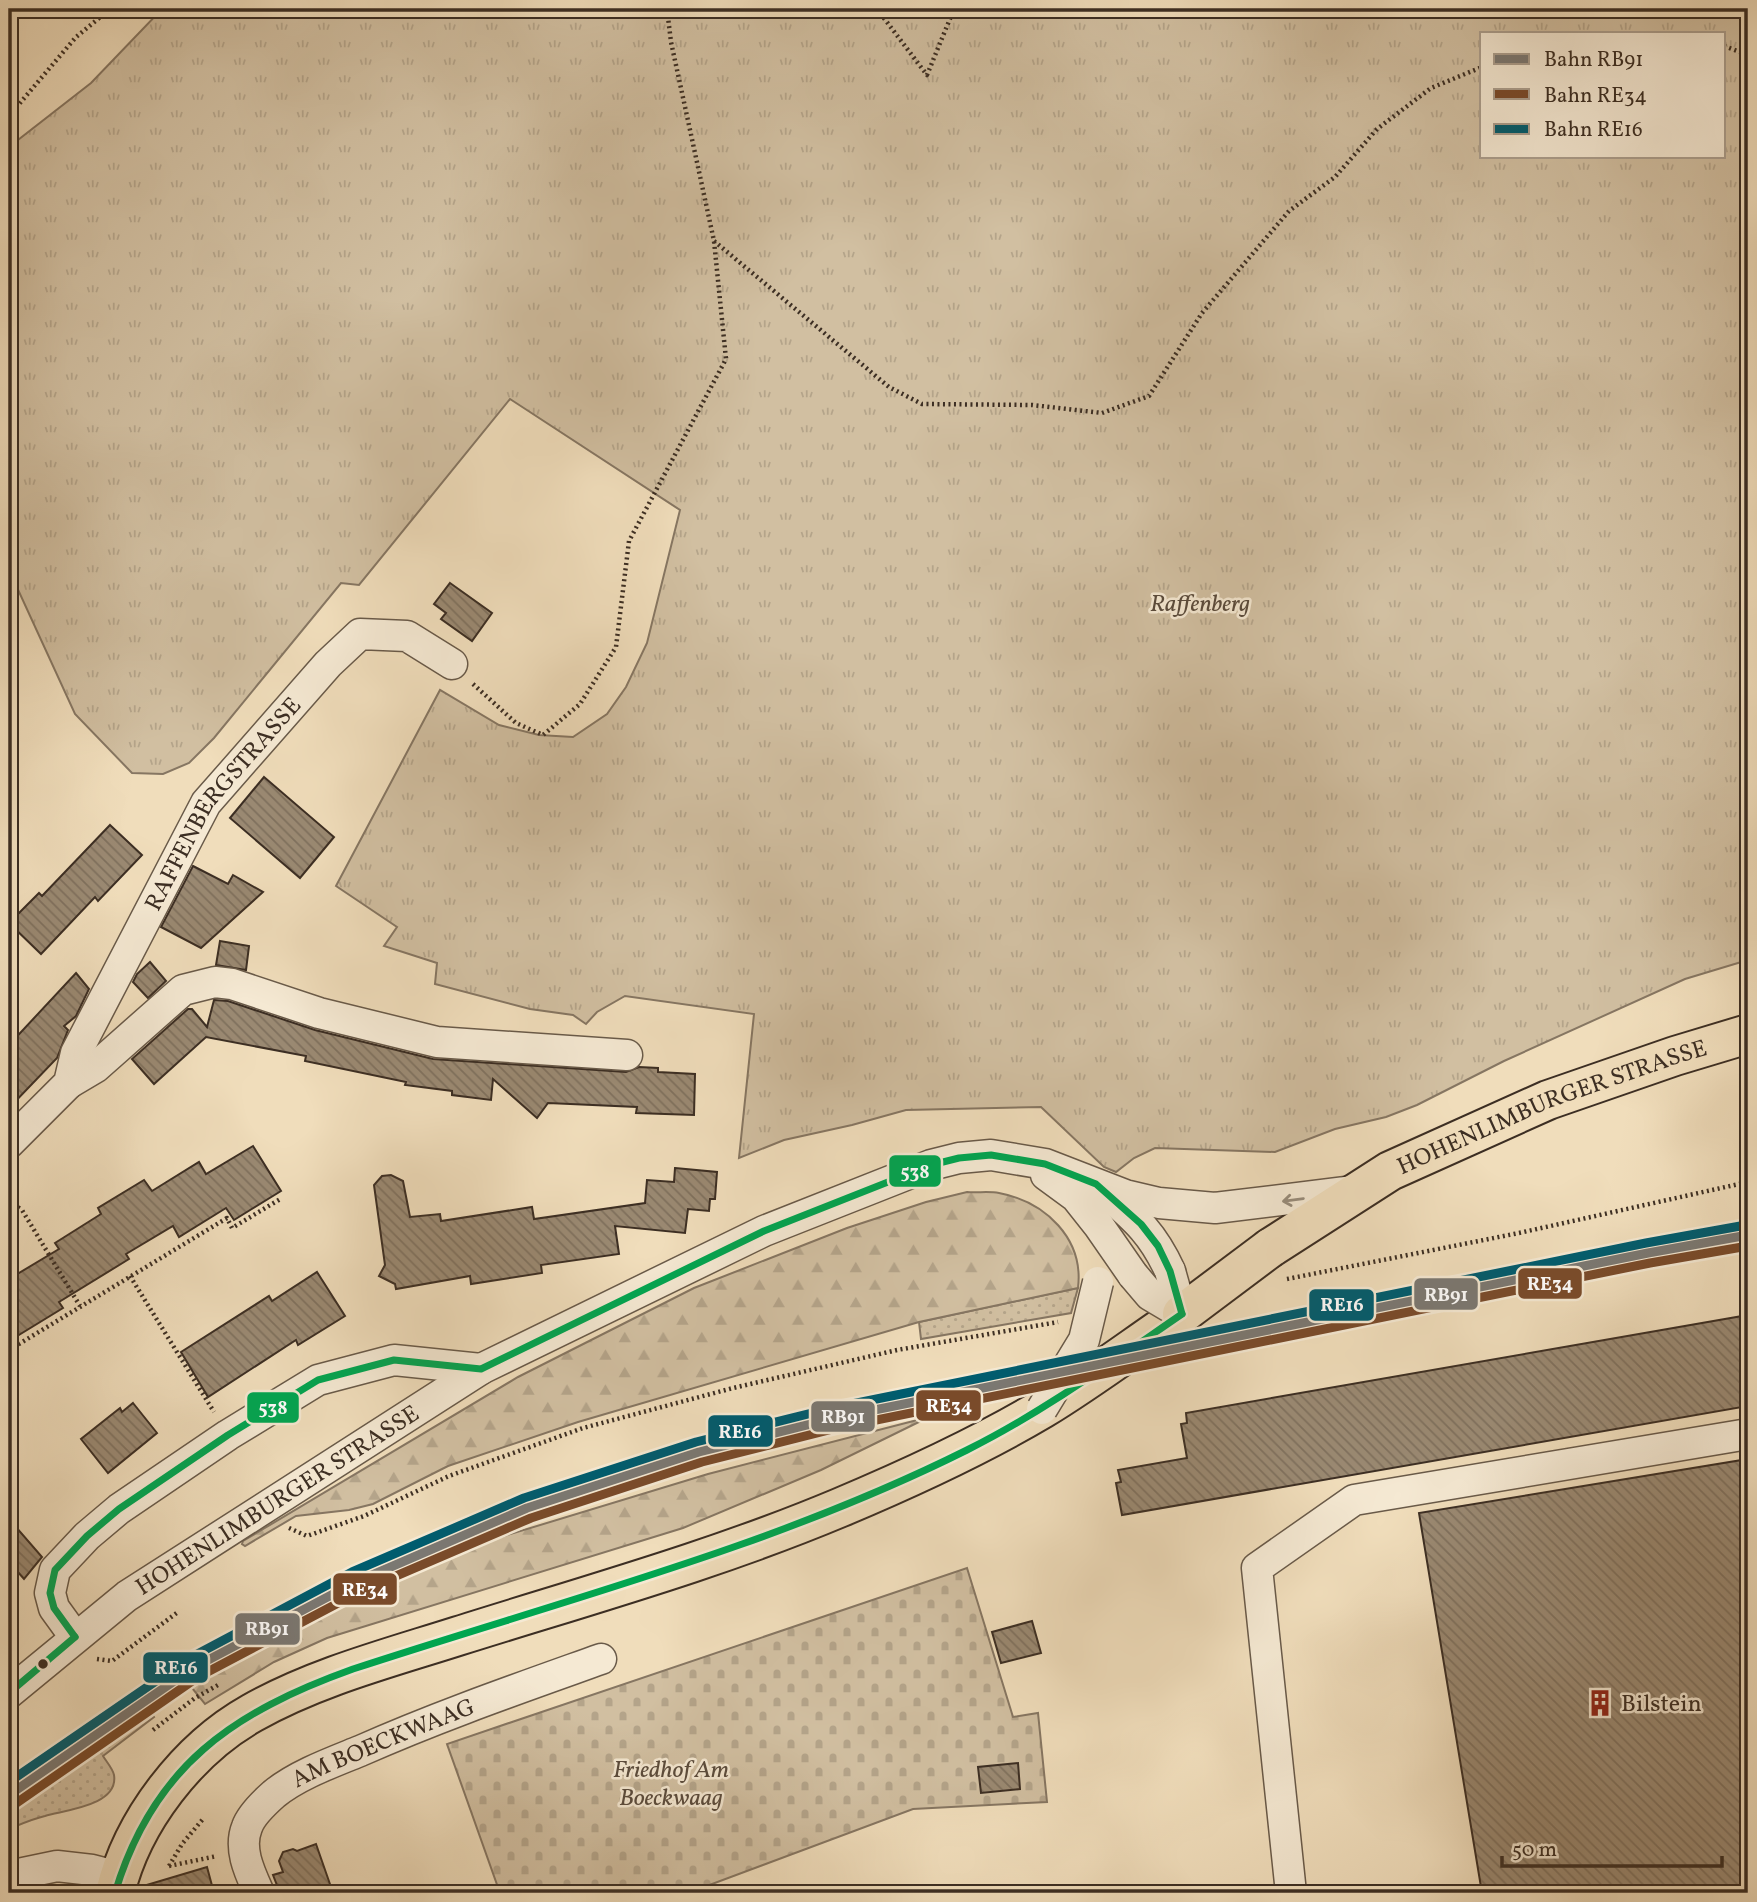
<svg xmlns="http://www.w3.org/2000/svg" width="1757" height="1902" font-family="Vollkorn,serif">
	<defs>
		<pattern id="grass-dots" width="8" height="8" patternUnits="userSpaceOnUse" patternTransform="scale(1.75)"><rect width="8" height="8" fill="#d1bfa1"/><path d="M2 2h.1M6 6h.1" fill="none" stroke="#b4a48a" stroke-width="1.8" stroke-linecap="round"/></pattern>
		<pattern id="forest-firs" width="22" height="20" patternUnits="userSpaceOnUse" patternTransform="scale(1.75)"><rect width="22" height="20" fill="#d1bfa1"/><path d="M5 1l3.5 6h-7zM16 11l3.5 6h-7z" fill="#b4a48a"/></pattern>
		<pattern id="cemetery-stones" width="16" height="16" patternUnits="userSpaceOnUse" patternTransform="scale(1.75)"><rect width="16" height="16" fill="#d1bfa1"/><path d="M2 7V4a2 2 0 0 1 4 0v3zM10 15v-3a2 2 0 0 1 4 0v3z" fill="#b4a48a"/></pattern>
		<pattern id="park-tufts" width="24" height="20" patternUnits="userSpaceOnUse" patternTransform="scale(1.75)"><rect width="24" height="20" fill="#d1bfa1"/><path d="M3 7l-1-3M5 7V3M7 7l1-3M15 17l-1-3M17 17v-4M19 17l1-3" fill="none" stroke="#b4a48a"/></pattern>
		<pattern id="building-back-hatch" width="6" height="6" patternUnits="userSpaceOnUse" patternTransform="scale(1.75)"><rect width="6" height="6" fill="#9a8972"/><path d="M-1 5l2 2M0 0l6 6M5-1l2 2" fill="none" stroke="#7f705d"/></pattern>
	</defs>
	<rect width="100%" height="100%" fill="#f0ddbb"/>
	<filter id="stains"><feTurbulence type="fractalNoise" baseFrequency=".00286" numOctaves="4"/><feColorMatrix values="0 0 0 0 .2 0 0 0 0 .09 0 0 0 0 .02 0 0 0 .5 -.17"/></filter>
	<radialGradient id="worn" r=".72"><stop offset=".6" stop-color="#630" stop-opacity="0"/><stop offset="1" stop-color="#630" stop-opacity=".3"/></radialGradient>
	<!-- grass -->
	<g fill="url(#grass-dots)" stroke="#867662" stroke-width="2">
		<polygon points="1078,1288 1071,1313 921,1339 919,1322"/>
		<path d="M 149,1710 L 154,1717 L 103,1756 C 106,1761 113,1769 114,1775 C 119,1806 64,1810 45,1816 C 32,1819 21,1824 9,1829 L 9,1810 L 48,1785 L 60,1770 Z"/>
	</g>
	<!-- forest -->
	<g fill="url(#forest-firs)" stroke="#867662" stroke-width="2">
		<path d="M 967,1192 C 977,1193 989,1191 999,1193 C 1046,1202 1084,1239 1078,1288 L 919,1322 L 578,1422 L 448,1466 L 373,1504 L 349,1510 L 296,1516 L 245,1546 L 242,1544 L 243,1541 L 518,1377 L 694,1288 L 847,1228 L 926,1202 Z"/>
		<polygon points="929,1417 821,1470 683,1528 327,1638 274,1662 205,1704 192,1688 311,1617 481,1543 708,1474"/>
	</g>
	<!-- cemetery -->
	<polygon fill="url(#cemetery-stones)" stroke="#867662" stroke-width="2" points="967,1568 1013,1717 1038,1713 1047,1802 913,1809 688,1893 500,1893 447,1744"/>
	<!-- park -->
	<path fill="url(#park-tufts)" stroke="#867662" stroke-width="2" fill-rule="evenodd" d="M 162,9 L 1748,9 L 1748,960 L 1685,979 L 1504,1061 L 1417,1105 L 1386,1117 L 1335,1129 L 1275,1152 L 1155,1148 L 1134,1158 L 1116,1172 L 1104,1167 L 1041,1107 L 906,1110 L 852,1125 L 784,1140 L 739,1158 L 754,1014 L 625,996 L 597,1012 L 586,1024 L 573,1015 L 530,1009 L 435,984 L 437,963 L 384,946 L 397,927 L 336,886 L 440,690 L 499,725 L 539,735 L 573,737 L 607,714 L 626,687 L 647,643 L 680,510 L 510,399 L 359,585 L 341,583 L 214,738 L 189,763 L 163,774 L 132,773 L 75,714 L 9,570 L 9,147 L 91,83 ZM 1482,33 L 1724,33 L 1724,156 L 1482,156 Z"/>
	<!-- building -->
	<g fill="url(#building-back-hatch)" stroke="#3c2e23" stroke-width="2">
		<polygon points="450,583 492,613 472,641 441,619 446,613 434,604"/>
		<polygon points="264,777 334,837 300,878 230,818"/>
		<polygon points="110,825 142,855 98,901 95,897 41,954 9,923 39,893 42,896"/>
		<polygon points="193,866 228,884 233,875 263,892 201,948 161,927"/>
		<polygon points="220,941 249,946 246,970 216,965"/>
		<polygon points="150,962 166,981 148,998 133,982 137,974"/>
		<polygon points="76,973 89,989 76,1016 64,1026 68,1030 57,1058 9,1108 9,1045"/>
		<polygon points="214,1000 228,1001 315,1030 433,1059 626,1072 639,1067 658,1068 658,1072 695,1074 694,1115 636,1113 637,1107 548,1103 537,1118 493,1079 491,1100 452,1095 452,1091 405,1085 406,1082 305,1061 306,1056 206,1037 154,1084 132,1059 188,1009 192,1009 207,1027"/>
		<polygon points="253,1146 281,1191 234,1220 226,1208 179,1237 173,1226 126,1254 129,1259 59,1302 63,1308 9,1341 9,1279 59,1249 55,1243 101,1214 98,1208 144,1180 152,1191 199,1162 206,1174"/>
		<polygon points="675,1168 717,1172 715,1199 710,1199 709,1211 688,1209 685,1233 615,1226 619,1254 541,1265 542,1273 471,1284 470,1276 396,1289 395,1284 379,1276 385,1265 374,1185 382,1176 391,1175 403,1181 410,1217 440,1214 441,1221 532,1207 534,1219 645,1203 647,1180 674,1182"/>
		<polygon points="317,1272 345,1316 298,1345 296,1340 208,1397 181,1352 269,1296 272,1301"/>
		<polygon points="1748,1315 1748,1406 1122,1515 1116,1483 1121,1482 1118,1470 1187,1458 1181,1424 1187,1423 1186,1413"/>
		<polygon points="133,1403 157,1433 108,1473 81,1439 120,1408 122,1412"/>
		<polygon points="1748,1459 1748,1893 1482,1893 1419,1513"/>
		<polygon points="9,1519 42,1557 24,1579 9,1562"/>
		<polygon points="1032,1621 1041,1653 1001,1663 992,1632"/>
		<polygon points="1018,1763 1020,1789 981,1793 978,1767"/>
		<polygon points="316,1844 331,1887 313,1893 280,1893 273,1875 283,1872 279,1861 283,1852 293,1849 297,1851"/>
		<polygon points="207,1867 214,1893 141,1893 140,1887"/>
	</g>
	<g fill="none" stroke-linecap="round" stroke-linejoin="round">
		<defs>
			<g id="minor">
				<polyline points="69,1083 96,1067 183,990 215,982 232,984 319,1013 437,1042 627,1055"/>
				<path id="s1" d="M 9,1143 L 69,1083 L 76,1053 L 206,803 L 328,664 L 360,634 L 407,636 L 452,664"/>
				<polyline points="1046,1175 1076,1197 1099,1226 1133,1275"/>
				<path d="M 1107,1194 C 1137,1220 1153,1234 1170,1271"/>
				<polyline points="75,1637 54,1608 50,1593 55,1570 87,1536 119,1509 228,1435 318,1380 394,1360 481,1369"/>
				<path id="s2" d="M 9,1693 L 127,1596 L 481,1369 L 764,1231 L 931,1165 L 959,1158 L 991,1155 L 1045,1164 L 1125,1195 L 1159,1203 L 1215,1208 L 1354,1191"/>
				<polyline points="9,1876 57,1866 92,1870 119,1877"/>
				<path id="s3" d="M 259,1893 C 250,1873 238,1849 247,1827 C 251,1815 265,1802 274,1794 C 297,1775 333,1762 360,1751 C 439,1716 520,1688 601,1659"/>
				<polyline points="1291,1893 1257,1568 1354,1500 1748,1434"/>
			</g>
			<g id="major">
				<path id="s4" d="M 1270,1248 L 1390,1171 L 1548,1100 L 1675,1056 L 1748,1034"/>
				<path d="M 115,1893 C 132,1821 188,1749 252,1713 C 316,1677 389,1658 458,1636 C 585,1596 715,1560 839,1508 C 908,1479 978,1447 1042,1409 C 1090,1380 1136,1345 1182,1314"/>
			</g>
		</defs>
		<!-- minor casing -->
		<use href="#minor" stroke="#695a49" stroke-width="33"/>
		<!-- major casing -->
		<use href="#major" stroke="#3c2e23" stroke-width="42"/>
		<!-- path -->
		<g stroke="#3c2e23" stroke-width="4.5" stroke-dasharray="2 3.5" stroke-linecap="butt">
			<polyline points="877,9 927,75 954,9"/>
			<polyline points="1724,46 1748,55"/>
			<polyline points="9,116 76,37 110,9"/>
			<polyline points="714,241 889,387 922,404 1032,405 1102,413 1149,396 1202,313 1289,211 1335,177 1377,129 1431,88 1482,67"/>
			<polyline points="473,684 516,723 543,735 580,704 616,647 629,541 726,359 714,241 671,42 667,9"/>
			<polyline points="9,1201 22,1210 80,1306"/>
			<polyline points="130,1276 214,1412"/>
			<polyline points="1287,1279 1519,1233 1748,1182"/>
			<polyline points="9,1350 227,1218 232,1228 282,1198"/>
			<polyline points="289,1528 307,1536 364,1516 449,1476 583,1428 733,1388 897,1350 1058,1322"/>
			<polyline points="97,1659 112,1661 178,1612"/>
			<polyline points="153,1730 195,1698 218,1685"/>
			<polyline points="169,1866 217,1856"/>
			<polyline points="169,1866 182,1844 203,1819"/>
		</g>
		<!-- minor -->
		<use href="#minor" stroke="#f5e9d3" stroke-width="30"/>
		<!-- major -->
		<use href="#major" stroke="#f0ddbb" stroke-width="38"/>
		<defs>
			<g id="minor-bridge">
				<polyline points="1170,1271 1182,1314"/>
				<polyline points="1133,1275 1150,1295 1182,1314"/>
				<polyline points="1042,1409 1084,1340 1098,1282"/>
			</g>
			<polyline id="major-bridge" points="1182,1314 1270,1248"/>
		</defs>
		<!-- minor-bridge casing -->
		<use href="#minor-bridge" stroke="#695a49" stroke-width="33" stroke-linecap="butt"/>
		<!-- major-bridge casing -->
		<use href="#major-bridge" stroke="#3c2e23" stroke-width="42" stroke-linecap="butt"/>
		<!-- minor-bridge -->
		<use href="#minor-bridge" stroke="#f5e9d3" stroke-width="30"/>
		<!-- major-bridge -->
		<use href="#major-bridge" stroke="#f0ddbb" stroke-width="38"/>
		<defs>
			<g id="bus-1">
				<polyline points="75,1637 54,1608 50,1593 55,1570 87,1536 119,1509 228,1435 318,1380 394,1360 481,1369 764,1231 931,1165 959,1158 991,1155 1045,1164 1096,1184 1141,1224 1158,1246 1170,1271 1182,1314"/>
				<polyline points="9,1693 75,1637"/>
				<path d="M 115,1893 C 153,1766 233,1712 353,1669 C 560,1601 771,1548 967,1450 C 1043,1412 1112,1362 1182,1314"/>
			</g>
		</defs>
		<!-- bus-1 casing -->
		<use href="#bus-1" stroke="#f5e9d3" stroke-width="12"/>
		<!-- bus-1 -->
		<use href="#bus-1" stroke="#00a651" stroke-width="7"/>
		<defs>
			<polyline id="rail-1" points="9,1795 193,1668 356,1582 527,1508 699,1452 835,1418 1648,1253 1748,1235"/>
			<polyline id="rail-2" points="15,1804 198,1677 361,1591 531,1518 702,1462 837,1428 1650,1263 1748,1246"/>
			<polyline id="rail-3" points="9,1782 188,1659 352,1572 524,1498 696,1442 832,1408 1646,1243 1746,1225"/>
		</defs>
		<!-- rail-1 casing -->
		<use href="#rail-1" stroke="#f5e9d3" stroke-width="14"/>
		<!-- rail-2 casing -->
		<use href="#rail-2" stroke="#f5e9d3" stroke-width="14"/>
		<!-- rail-3 casing -->
		<use href="#rail-3" stroke="#f5e9d3" stroke-width="14"/>
		<!-- rail-1 -->
		<use href="#rail-1" stroke="#7b7872" stroke-width="9"/>
		<!-- rail-2 -->
		<use href="#rail-2" stroke="#7a4b2a" stroke-width="9"/>
		<!-- rail-3 -->
		<use href="#rail-3" stroke="#005c6e" stroke-width="9"/>
	</g>
	<!-- one-way arrows -->
	<defs><path id="oneway-shaft" d="M-6 0H5M1.5-3L5.5 0L1.5 3" fill="none" stroke-width="1.6" stroke-linecap="round" stroke-linejoin="round" transform="scale(1.75)"/></defs>
	<use stroke="#988c7b" href="#oneway-shaft" transform="translate(1293 1200) rotate(172)"/>
	<!-- icons -->
	<defs>
		<symbol id="building-bare" viewBox="-9 -9 18 18"><path d="M-4-6H4V6H1V3H-1V6H-4ZM-2.5-4.3h1.7v1.8h-1.7ZM.8-4.3h1.7v1.8H.8ZM-2.5-1h1.7V.8h-1.7ZM.8-1h1.7V.8H.8Z" fill="#8f2418" stroke="#f5e9d3" stroke-width="2.5" paint-order="stroke"/></symbol>
	</defs>
	<g fill-rule="evenodd">
		<use href="#building-bare" x="1581" y="1684" width="38" height="38"/>
	</g>
	<!-- markers -->
	<circle fill="#3c2e23" stroke="#f5e9d3" stroke-width="2.5" cx="43" cy="1664" r="6"/>
	<g text-anchor="middle" stroke-width="5" stroke-linejoin="round" paint-order="stroke">
		<!-- park labels -->
		<g font-size="24" font-style="italic" fill="#5a4b3c" stroke="#f5e9d3">
			<text x="1200" y="611">Raffenberg</text>
			<text x="671" y="1777">Friedhof Am<tspan x="671" dy="28">Boeckwaag</tspan></text>
		</g>
		<!-- street labels -->
		<g font-size="24" fill="#3c2e23" stroke="#f5e9d3">
			<text dy="8" stroke="none"><textPath href="#s1" startOffset="406">RAFFENBERGSTRASSE</textPath></text>
			<text dy="8" stroke="none"><textPath href="#s4" startOffset="317">HOHENLIMBURGER STRASSE</textPath></text>
			<text dy="8" stroke="none"><textPath href="#s2" startOffset="331">HOHENLIMBURGER STRASSE</textPath></text>
			<text dy="8" stroke="none"><textPath href="#s3" startOffset="233">AM BOECKWAAG</textPath></text>
		</g>
		<!-- poi labels -->
		<g font-size="24" fill="#3c2e23" stroke="#f5e9d3" text-anchor="start">
			<text x="1621" y="1711">Bilstein</text>
		</g>
	</g>
	<g stroke="#f5e9d3" stroke-width="2.5">
		<rect x="888" y="1154" width="54" height="34" rx="7" fill="#00a651"/>
		<rect x="1517" y="1267" width="66" height="33" rx="7" fill="#7a4b2a"/>
		<rect x="1413" y="1277" width="66" height="34" rx="7" fill="#7b7872"/>
		<rect x="1308" y="1288" width="67" height="34" rx="7" fill="#005c6e"/>
		<rect x="915" y="1389" width="67" height="33" rx="7" fill="#7a4b2a"/>
		<rect x="246" y="1391" width="54" height="33" rx="7" fill="#00a651"/>
		<rect x="810" y="1400" width="66" height="33" rx="7" fill="#7b7872"/>
		<rect x="707" y="1414" width="67" height="34" rx="7" fill="#005c6e"/>
		<rect x="332" y="1572" width="66" height="34" rx="7" fill="#7a4b2a"/>
		<rect x="234" y="1612" width="67" height="34" rx="7" fill="#7b7872"/>
		<rect x="142" y="1651" width="67" height="33" rx="7" fill="#005c6e"/>
	</g>
	<g font-size="19" text-anchor="middle" font-weight="bold" fill="#fff">
		<text x="915" y="1178">538</text>
		<text x="1550" y="1290">RE34</text>
		<text x="1446" y="1301">RB91</text>
		<text x="1342" y="1311">RE16</text>
		<text x="949" y="1412">RE34</text>
		<text x="273" y="1414">538</text>
		<text x="843" y="1423">RB91</text>
		<text x="740" y="1438">RE16</text>
		<text x="365" y="1596">RE34</text>
		<text x="267" y="1635">RB91</text>
		<text x="176" y="1674">RE16</text>
	</g>
	<!-- margin -->
	<rect width="1757" height="1902" fill="none" stroke="#f0ddbb" stroke-width="35"/>
	<rect x="10" y="10" width="1736" height="1881" fill="none" stroke="#3c2e23" stroke-width="3.5"/>
	<rect x="18" y="18" width="1722" height="1867" fill="none" stroke="#3c2e23" stroke-width="2"/>
	<!-- legend -->
	<rect x="1480" y="32" width="245" height="126" fill="#f5e9d3" stroke="#ab9e8d" stroke-width="2"/>
	<rect x="1494" y="54" width="35" height="10" fill="#7b7872" stroke="#ab9e8d" stroke-width="2"/>
	<text x="1544" y="66" font-size="21" fill="#3c2e23">Bahn RB91</text>
	<rect x="1494" y="89" width="35" height="10" fill="#7a4b2a" stroke="#ab9e8d" stroke-width="2"/>
	<text x="1544" y="102" font-size="21" fill="#3c2e23">Bahn RE34</text>
	<rect x="1494" y="124" width="35" height="10" fill="#005c6e" stroke="#ab9e8d" stroke-width="2"/>
	<text x="1544" y="136" font-size="21" fill="#3c2e23">Bahn RE16</text>
	<!-- scale -->
	<path d="M1502 1856v10h220v-10" fill="none" stroke="#3c2e23" stroke-width="3.5"/>
	<text x="1512" y="1856" font-size="21" fill="#3c2e23" stroke="#f5e9d3" stroke-width="5" paint-order="stroke">50 m</text>
	<rect width="100%" height="100%" filter="url(#stains)"/>
	<rect width="100%" height="100%" fill="url(#worn)"/>
</svg>
